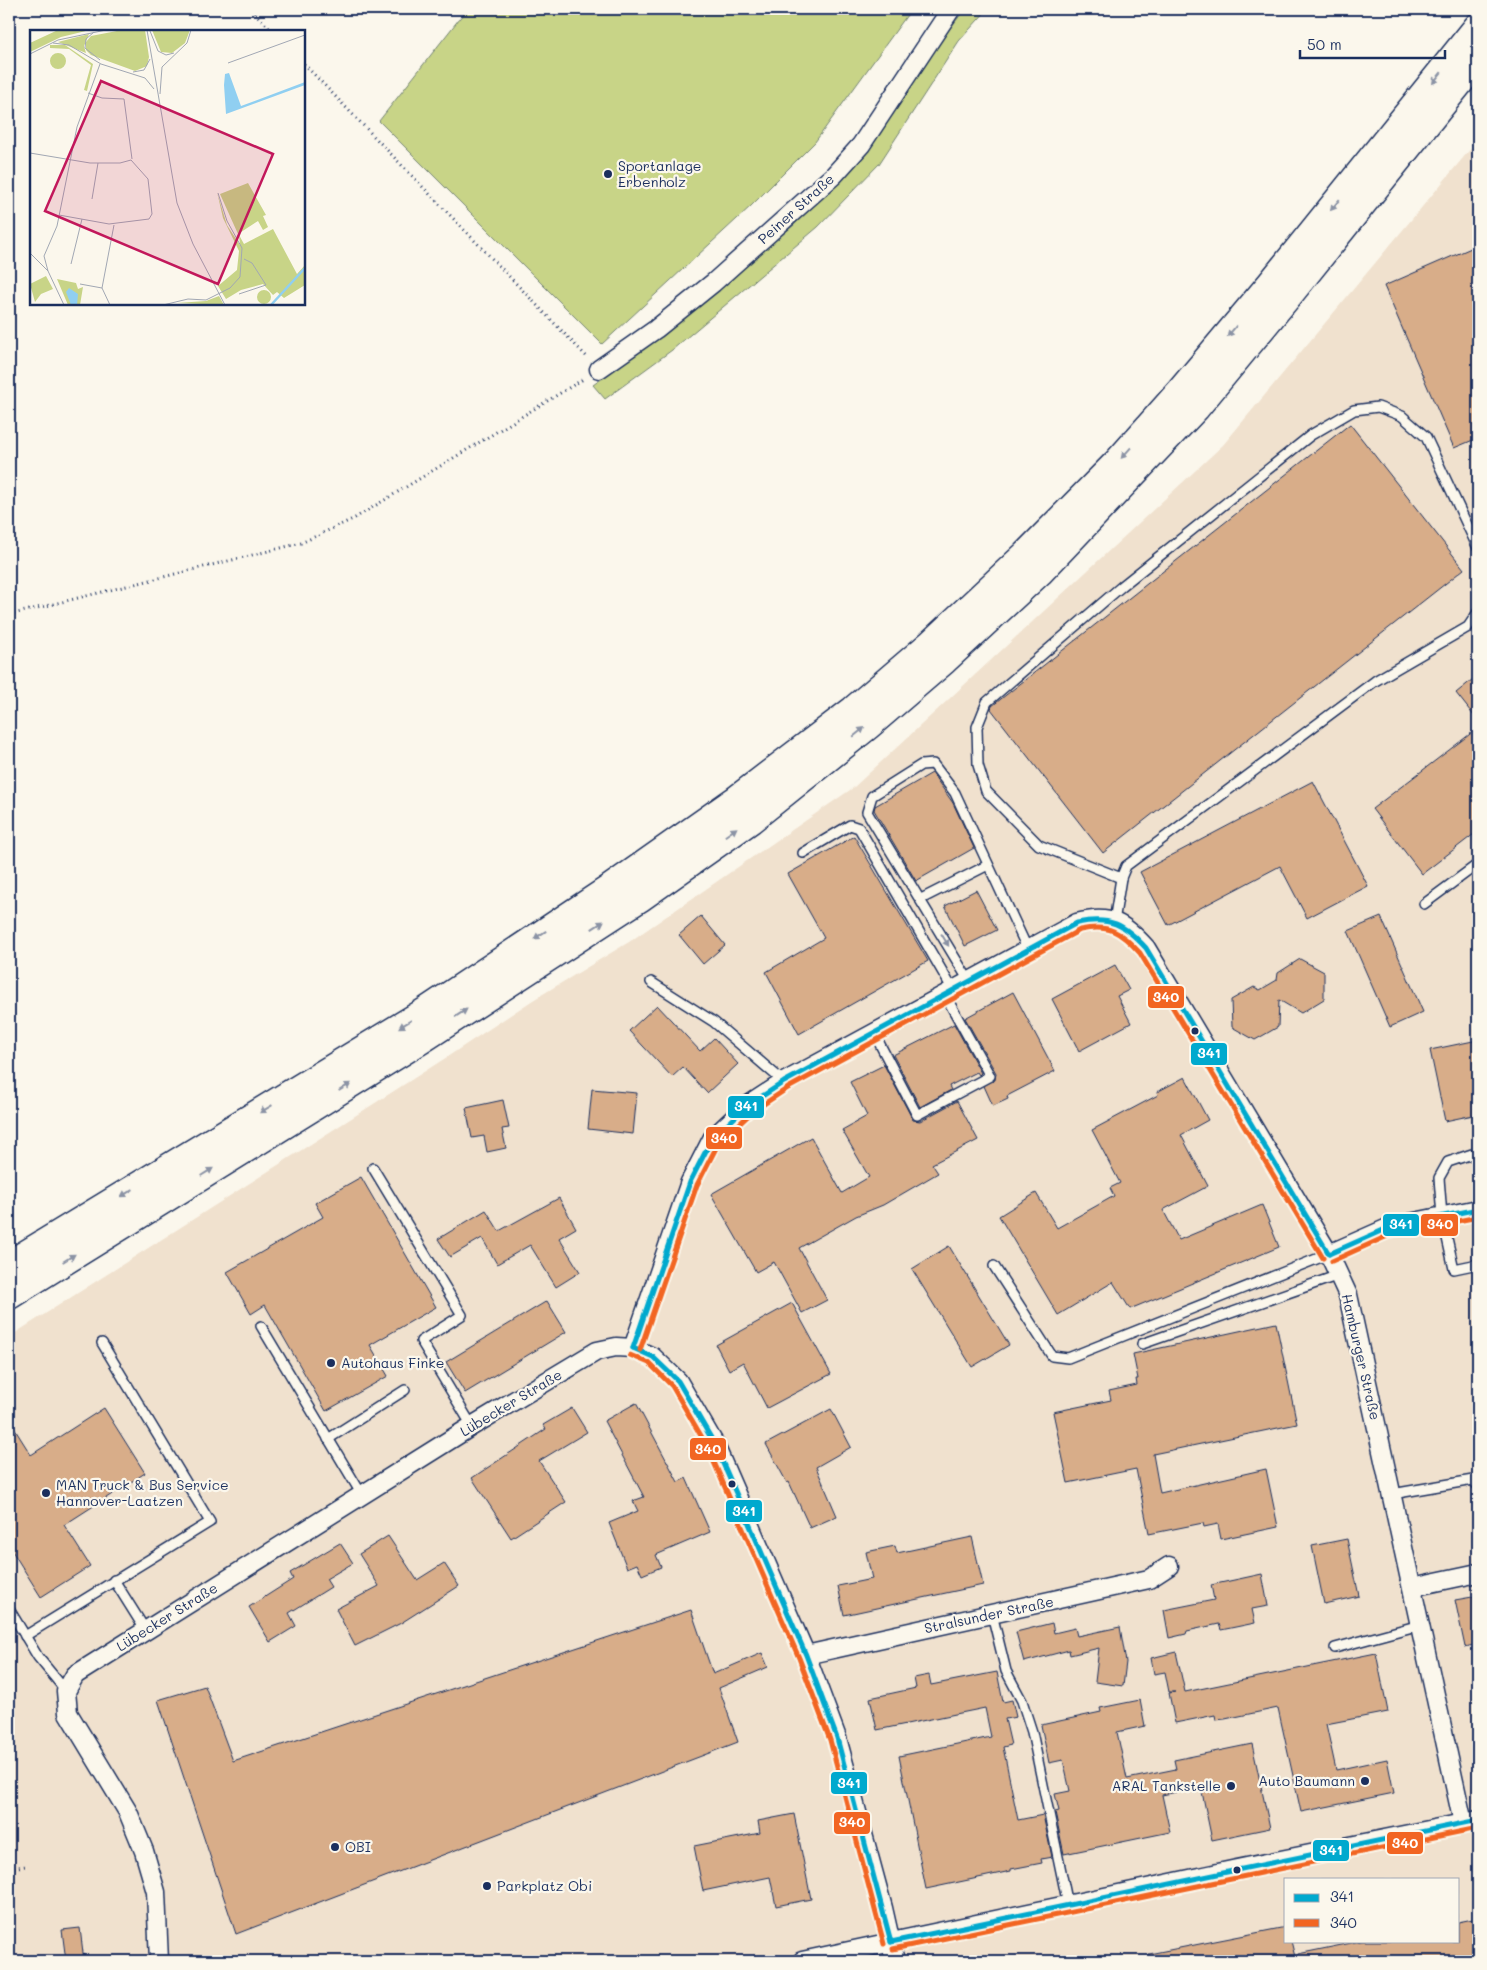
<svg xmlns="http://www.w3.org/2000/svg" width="1487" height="1970" font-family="Mali,sans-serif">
	<rect width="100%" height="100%" fill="#fbf7ec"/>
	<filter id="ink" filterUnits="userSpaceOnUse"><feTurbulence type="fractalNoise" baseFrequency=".02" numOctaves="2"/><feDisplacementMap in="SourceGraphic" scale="10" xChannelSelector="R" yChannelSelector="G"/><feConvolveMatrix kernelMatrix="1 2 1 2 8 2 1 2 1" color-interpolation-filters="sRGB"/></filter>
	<g filter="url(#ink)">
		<!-- built -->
		<path fill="#f0e1ce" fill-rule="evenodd" d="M 1478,140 L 1478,1961 L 9,1961 L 9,1337 L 444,1059 L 533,1000 L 629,942 L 853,788 L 1223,445 ZM 1286,1879 L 1458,1879 L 1458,1941 L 1286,1941 Z"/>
		<!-- green -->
		<g fill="#c8d487" stroke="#728272">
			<polygon points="467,9 907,9 910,11 815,142 751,206 602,344 379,121"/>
			<polygon points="965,9 988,9 959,41 879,164 818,227 672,350 605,399 593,385 661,336 794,225 838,182 867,152 935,48"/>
		</g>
		<!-- building -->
		<g fill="#d8ad89" stroke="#1b2f5e">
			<polygon points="1478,245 1478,438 1454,448 1384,286"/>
			<polygon points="1350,424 1464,569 1103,853 991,709 992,706"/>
			<polygon points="1478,675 1478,721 1456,693"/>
			<polygon points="1478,728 1478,831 1422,874 1372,809"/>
			<polygon points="932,773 953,803 974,848 916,881 874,810 875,806"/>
			<polygon points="1313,781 1368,886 1307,918 1280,866 1168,925 1140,872"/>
			<polygon points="854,836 928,961 799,1034 766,972 824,938 788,874"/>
			<polygon points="976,890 997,930 965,946 945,906"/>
			<polygon points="701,916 725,945 703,964 679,935"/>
			<polygon points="1381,917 1423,1012 1390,1027 1348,931"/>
			<polygon points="1300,959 1324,972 1324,999 1301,1013 1279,1000 1278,1027 1255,1040 1232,1027 1231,1000 1254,987 1260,990 1277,980 1278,973"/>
			<polygon points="1115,965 1129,990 1117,996 1131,1023 1079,1051 1052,999"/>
			<polygon points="1013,992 1055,1071 1007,1096 1008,1099 993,1106 984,1086 995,1080 996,1073 965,1018"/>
			<polygon points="657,1005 700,1051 714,1038 738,1064 707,1093 683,1067 672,1077 629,1031"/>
			<polygon points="954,1024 981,1073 979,1075 977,1072 949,1086 951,1090 920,1107 893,1055"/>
			<polygon points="1478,1040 1478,1114 1445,1121 1430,1050"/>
			<polygon points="884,1065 913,1120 920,1121 957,1101 978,1140 932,1164 938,1173 883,1205 856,1216 799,1248 827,1300 802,1313 774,1262 756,1272 711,1194 811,1137 842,1193 869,1177 842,1130 867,1116 850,1082"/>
			<polygon points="1185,1077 1208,1120 1181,1135 1208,1186 1163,1210 1179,1240 1262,1205 1279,1247 1130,1309 1113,1282 1058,1315 999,1216 1036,1193 1057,1228 1114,1196 1110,1188 1120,1183 1092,1130 1158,1095 1157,1092"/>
			<polygon points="592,1089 637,1093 633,1134 588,1129"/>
			<polygon points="503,1100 509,1128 502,1129 506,1148 487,1152 484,1136 472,1138 466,1108"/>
			<polygon points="361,1177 436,1307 370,1345 388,1376 326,1411 265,1305 251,1314 227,1272 323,1217 315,1203"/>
			<polygon points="559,1198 576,1228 559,1238 580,1272 556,1287 530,1245 497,1264 482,1238 450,1257 438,1239 486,1210 499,1231"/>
			<polygon points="949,1246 1009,1345 972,1367 912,1269"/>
			<polygon points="547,1301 566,1332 465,1393 446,1362"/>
			<polygon points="792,1303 831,1374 767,1408 743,1362 729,1370 716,1345"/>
			<polygon points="1276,1323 1297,1424 1153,1454 1160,1493 1266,1469 1278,1527 1221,1539 1218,1524 1204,1527 1203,1523 1149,1534 1136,1469 1068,1483 1053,1412 1111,1400 1109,1391 1137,1385 1136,1379 1138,1379 1133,1354"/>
			<polygon points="636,1403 678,1482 686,1478 710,1532 656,1555 661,1567 642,1575 637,1564 627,1568 609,1523 638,1511 633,1501 644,1497 604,1421"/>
			<polygon points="104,1408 145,1473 64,1525 90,1566 41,1597 9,1546 9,1420 31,1455"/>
			<polygon points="572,1408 587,1432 539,1461 566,1502 511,1538 472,1478 546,1429 543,1425"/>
			<polygon points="831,1409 851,1447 816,1467 837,1516 810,1528 789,1482 787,1483 766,1444"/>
			<polygon points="388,1536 417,1580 444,1563 459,1586 401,1623 355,1646 336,1609 379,1586 359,1554"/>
			<polygon points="972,1537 983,1585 844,1615 838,1586 872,1579 866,1552 895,1546 897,1553"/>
			<polygon points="1347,1539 1359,1596 1324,1604 1312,1546"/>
			<polygon points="340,1543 353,1563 326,1579 331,1587 289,1613 296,1626 270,1642 249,1607 293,1579 290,1573"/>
			<polygon points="1262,1574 1268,1606 1252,1609 1255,1623 1221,1630 1219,1624 1187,1631 1186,1634 1169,1638 1164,1610 1214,1600 1211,1585"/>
			<polygon points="1478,1596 1478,1644 1465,1647 1455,1600"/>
			<polygon points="691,1610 713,1674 762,1653 768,1667 719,1688 738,1742 236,1934 158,1700 205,1686 233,1761"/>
			<polygon points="1052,1623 1054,1633 1075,1628 1077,1636 1120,1627 1126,1662 1123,1686 1095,1682 1099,1648 1070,1655 1069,1650 1024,1662 1016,1632"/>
			<polygon points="1176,1652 1185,1692 1376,1653 1388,1712 1326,1724 1336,1770 1387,1759 1394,1793 1301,1812 1278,1708 1225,1719 1216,1720 1215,1715 1175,1723 1169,1693 1175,1692 1169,1692 1165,1672 1154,1674 1151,1658"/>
			<polygon points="997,1672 1003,1702 1012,1700 1016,1717 1005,1719 1011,1745 1003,1747 1018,1820 1043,1815 1052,1857 1041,1859 1042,1863 1011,1869 1011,1871 926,1889 899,1756 991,1737 985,1708 877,1730 870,1698 916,1688 914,1678 929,1675 931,1685"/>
			<polygon points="1140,1700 1145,1726 1117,1732 1127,1779 1176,1769 1174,1760 1252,1744 1270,1828 1212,1840 1201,1787 1162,1795 1170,1832 1064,1854 1055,1812 1059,1811 1055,1794 1070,1791 1063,1760 1049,1763 1041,1725 1101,1712 1100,1708"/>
			<polygon points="794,1814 811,1899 776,1906 770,1877 703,1891 694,1846 760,1833 758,1821"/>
			<polygon points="1473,1919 1478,1945 1478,1961 1298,1961 1298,1954 1361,1941 1458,1941 1458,1922"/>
			<polygon points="1286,1927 1286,1941 1291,1941 1296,1961 1149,1961 1149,1954"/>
			<polygon points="80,1928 84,1961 66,1961 62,1930"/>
		</g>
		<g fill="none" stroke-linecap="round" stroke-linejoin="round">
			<defs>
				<g id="service">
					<polyline points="803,853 850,825 859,828 953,990"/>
					<polyline points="1121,878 1039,845 986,791 978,765 977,727 987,702 1122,586 1311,435 1354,410 1378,407 1402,416 1426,437 1478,548"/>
					<polyline points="921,899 988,865"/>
					<polyline points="1424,904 1478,864"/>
					<polyline points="1114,922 1121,878 1126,866 1375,681 1468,627 1478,612"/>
					<polyline points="969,981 867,812 872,796 921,765 933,764 955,793 1028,950"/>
					<polyline points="651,982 714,1022 784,1082"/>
					<polyline points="874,1033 917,1115 990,1076 945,995"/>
					<polyline points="1478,1152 1448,1162 1439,1178 1442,1216 1454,1269 1478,1264"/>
					<polyline points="373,1168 462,1315 421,1341 472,1426"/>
					<polyline points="994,1266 1052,1356 1068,1358 1329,1254"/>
					<polyline points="261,1326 362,1495"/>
					<polyline points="1142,1344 1339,1275"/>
					<polyline points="328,1439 405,1390"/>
					<polyline points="1392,1494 1473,1480 1478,1486"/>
					<polyline points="114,1580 146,1631"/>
					<polyline points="9,1609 38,1657 66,1691"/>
					<polyline points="992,1614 1006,1671 1022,1701 1032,1732 1068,1905"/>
					<polyline points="25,1636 210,1522 102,1343"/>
					<polyline points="1335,1648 1420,1625"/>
				</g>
				<g id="minor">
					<polyline points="599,369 656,329 713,283 834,175 861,145 951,9"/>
					<polyline points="1329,1254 1390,1227 1478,1209"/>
					<path d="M 633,1348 L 690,1182 L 712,1139 L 747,1106 L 784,1082 L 1077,923 C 1110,914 1124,923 1146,948 L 1329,1254 L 1348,1295 L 1463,1823"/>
					<polyline points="1412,1587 1478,1573"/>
					<polyline points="806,1655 1149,1579 1169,1566"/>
					<polyline points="159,1961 156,1892 144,1851 128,1812 68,1713 66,1691 75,1675 472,1426 597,1351 616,1347 633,1348 653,1357 678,1381 714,1443 806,1655 837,1738 883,1908 895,1961"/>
					<polyline points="802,1961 1237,1869 1478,1820"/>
				</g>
				<g id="trunk">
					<polyline points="9,1265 427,1011 610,889 735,801 854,710 930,645 1026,555 1117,463 1181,391 1271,284 1478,27"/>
					<polyline points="9,1295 420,1040 639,898 751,819 867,726 944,660 1039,572 1196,407 1286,298 1478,59"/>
				</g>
			</defs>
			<!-- service casing -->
			<use href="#service" stroke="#1b2f5e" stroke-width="12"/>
			<!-- minor casing -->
			<use href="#minor" stroke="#1b2f5e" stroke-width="21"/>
			<!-- trunk casing -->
			<use href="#trunk" stroke="#1b2f5e" stroke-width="31"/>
			<!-- path -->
			<g stroke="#1b2f5e" stroke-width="3" stroke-dasharray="1 4" stroke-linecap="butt">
				<polyline points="251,9 272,31"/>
				<polyline points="304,64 587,357"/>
				<polyline points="9,615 301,543 355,518 585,378"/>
				<polyline points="9,1868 26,1866"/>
			</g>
			<!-- service -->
			<use href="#service" stroke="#fbf7ec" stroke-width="9"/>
			<!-- minor -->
			<use href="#minor" stroke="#fbf7ec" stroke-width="18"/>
			<!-- trunk -->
			<use href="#trunk" stroke="#fbf7ec" stroke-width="28"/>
			<defs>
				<g id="bus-1">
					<polyline points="1329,1254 1390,1227 1478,1209"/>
					<path d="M 633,1348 L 690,1182 L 712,1139 L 747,1106 L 784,1082 L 1077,923 C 1110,916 1124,924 1146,948 L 1329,1254"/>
					<polyline points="633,1348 653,1357 678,1381 714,1443 732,1484 806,1655 837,1738 891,1942"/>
					<polyline points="891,1942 1478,1820"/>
				</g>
				<g id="bus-2">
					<polyline points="1332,1261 1392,1234 1478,1217"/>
					<path d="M 640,1350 L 697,1185 L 718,1144 L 752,1112 L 788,1088 L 1080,930 C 1109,924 1120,931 1140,953 L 1323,1258"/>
					<polyline points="630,1355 649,1363 672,1386 707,1446 799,1658 830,1740 884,1944"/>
					<polyline points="893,1949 1478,1828"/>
				</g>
			</defs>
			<!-- bus-1 casing -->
			<use href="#bus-1" stroke="#fbf7ec" stroke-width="9"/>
			<!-- bus-2 casing -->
			<use href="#bus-2" stroke="#fbf7ec" stroke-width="9"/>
			<!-- bus-1 -->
			<use href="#bus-1" stroke="#00a9ce" stroke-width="5"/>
			<!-- bus-2 -->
			<use href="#bus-2" stroke="#f26522" stroke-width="5"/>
		</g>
		<!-- one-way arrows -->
		<defs><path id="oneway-solid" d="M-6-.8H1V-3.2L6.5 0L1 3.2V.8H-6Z" transform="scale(1.25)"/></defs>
		<g fill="#8b93a5">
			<use href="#oneway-solid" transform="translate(1437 78) rotate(129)"/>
			<use href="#oneway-solid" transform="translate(1335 205) rotate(129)"/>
			<use href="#oneway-solid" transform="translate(1232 331) rotate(130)"/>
			<use href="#oneway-solid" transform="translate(1126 453) rotate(132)"/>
			<use href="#oneway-solid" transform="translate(859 732) rotate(-39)"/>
			<use href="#oneway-solid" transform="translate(731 832) rotate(-35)"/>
			<use href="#oneway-solid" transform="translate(598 925) rotate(-33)"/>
			<use href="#oneway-solid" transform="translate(540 935) rotate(146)"/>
			<use href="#oneway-solid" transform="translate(945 940) rotate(59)"/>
			<use href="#oneway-solid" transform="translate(461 1013) rotate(-33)"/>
			<use href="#oneway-solid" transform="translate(405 1024) rotate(149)"/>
			<use href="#oneway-solid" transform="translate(345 1087) rotate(-32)"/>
			<use href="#oneway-solid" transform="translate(266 1109) rotate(149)"/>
			<use href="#oneway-solid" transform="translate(207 1172) rotate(-32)"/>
			<use href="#oneway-solid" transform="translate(127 1193) rotate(149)"/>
			<use href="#oneway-solid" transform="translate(69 1258) rotate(-32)"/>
		</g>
	</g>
	<!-- markers -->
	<g fill="#1b2f5e" stroke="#fbf7ec" stroke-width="2">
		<circle cx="608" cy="174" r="5"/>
		<circle cx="1195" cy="1031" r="4.5"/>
		<circle cx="331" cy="1363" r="5"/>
		<circle cx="732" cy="1484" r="4.5"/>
		<circle cx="46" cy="1493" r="5"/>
		<circle cx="1365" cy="1781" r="5"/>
		<circle cx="1231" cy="1786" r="5"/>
		<circle cx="335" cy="1847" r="5"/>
		<circle cx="1237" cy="1870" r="4.5"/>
		<circle cx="487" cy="1886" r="5"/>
	</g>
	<g text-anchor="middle" stroke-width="4.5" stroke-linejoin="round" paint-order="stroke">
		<!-- poi labels -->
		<g font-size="14" fill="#1b2f5e" stroke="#fbf7ec" text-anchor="start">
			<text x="618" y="171">Sportanlage<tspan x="618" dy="16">Erbenholz</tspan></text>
			<text x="341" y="1368">Autohaus Finke</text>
			<text x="56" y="1490">MAN Truck &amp; Bus Service<tspan x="56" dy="16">Hannover-Laatzen</tspan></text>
			<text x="1355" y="1786" text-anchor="end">Auto Baumann</text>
			<text x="1221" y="1791" text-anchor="end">ARAL Tankstelle</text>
			<text x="345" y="1852">OBI</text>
			<text x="497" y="1891">Parkplatz Obi</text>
		</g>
		<!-- street labels -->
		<g font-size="14" fill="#1b2f5e" stroke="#fbf7ec">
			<text transform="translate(796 209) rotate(-42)" y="5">Peiner Straße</text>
			<text transform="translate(1361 1357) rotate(77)" y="5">Hamburger Straße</text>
			<text transform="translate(511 1403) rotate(-31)" y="5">Lübecker Straße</text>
			<text transform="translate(989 1615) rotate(-12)" y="5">Stralsunder Straße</text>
			<text transform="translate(167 1617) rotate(-32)" y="5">Lübecker Straße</text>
		</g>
	</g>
	<!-- overview -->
	<g transform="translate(30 30)">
		<rect width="275" height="275" fill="#fbf7ec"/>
		<path d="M 28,0 L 60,0 L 31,7 L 0,22 L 0,13 ZM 92,0 L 115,0 L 119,27 L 117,36 L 105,41 L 61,25 L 56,20 L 56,12 L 61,6 ZM 122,0 L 160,0 L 155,13 L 142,23 L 131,22 ZM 59,4 L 54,16 L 56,23 L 28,12 ZM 20,15 L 35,15 L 63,34 L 57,61 L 54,60 L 61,35 L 39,19 L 20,18 ZM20 31a8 8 0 1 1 16 0a8 8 0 1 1-16 0ZM 218,153 L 236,185 L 233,186 L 238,197 L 233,200 L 228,191 L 208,204 L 190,164 ZM 187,162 L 197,195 L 210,215 L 209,205 L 214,214 L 243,199 L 267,244 L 275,235 L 275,255 L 254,268 L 247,262 L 243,265 L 233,254 L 211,260 L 196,269 L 188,256 L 207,240 L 209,221 L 193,188 ZM 16,246 L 23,259 L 11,264 L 5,272 L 0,254 ZM 27,249 L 46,253 L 48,259 L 53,257 L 50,275 L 38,275 ZM227 267a7 7 0 1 1 14 0a7 7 0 1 1-14 0ZM 189,266 L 194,275 L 147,273 L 176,271 Z" fill="#c8d487"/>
		<path d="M 199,43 L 211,76 L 275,52 L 275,55 L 196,84 L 194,55 L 195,44 ZM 39,258 L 48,264 L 47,275 L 41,275 L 36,262 Z" fill="#90cff1"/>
		<path fill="none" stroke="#90cff1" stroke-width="2.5" d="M 241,275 L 275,238"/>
		<path fill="none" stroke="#a1a7b3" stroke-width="1" d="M 117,0 L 147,173 L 163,214 L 195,275M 120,1 L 128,21 L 136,25 L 144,23M 64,2 L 56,9 L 55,18 L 70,30M 23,13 L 39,15 L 71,34M 0,24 L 28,10 L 76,0M 198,33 L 275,5M 71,34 L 115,48 L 124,59M 103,42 L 114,40 L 120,29M 58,63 L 72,68 L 94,69 L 102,129M 130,64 L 132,37 L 157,13 L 161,0M 0,123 L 60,133 L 90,133 L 101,130M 62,169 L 68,133M 29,185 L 79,194 L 119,189 L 122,184 L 118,149 L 101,130M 0,223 L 18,241 L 34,275M 41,234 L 52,189M 18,241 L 14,226 L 27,196 L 47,97 L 70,34M 50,254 L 72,258M 209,264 L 236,255 L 222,233 L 214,229M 80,275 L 72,258 L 84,195M 133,275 L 158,269 L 176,270 L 200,258 L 210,247 L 212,218 L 197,191 L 188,163"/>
		<path fill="#c2185b" fill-opacity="0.15" stroke="#c2185b" stroke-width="2.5" d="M 71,51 L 243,124 L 188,254 L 15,181 Z"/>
		<rect width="275" height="275" fill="none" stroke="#1b2f5e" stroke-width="2.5"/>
	</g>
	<g stroke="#fbf7ec" stroke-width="2">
		<rect x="1147" y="985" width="38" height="24" rx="5" fill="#f26522"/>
		<rect x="1190" y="1042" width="38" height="24" rx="5" fill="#00a9ce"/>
		<rect x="727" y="1095" width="38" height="24" rx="5" fill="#00a9ce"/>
		<rect x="705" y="1126" width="38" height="24" rx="5" fill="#f26522"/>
		<rect x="1420" y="1213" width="39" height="24" rx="5" fill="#f26522"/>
		<rect x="1382" y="1213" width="38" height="24" rx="5" fill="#00a9ce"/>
		<rect x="689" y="1437" width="38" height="24" rx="5" fill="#f26522"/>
		<rect x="725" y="1499" width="38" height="24" rx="5" fill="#00a9ce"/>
		<rect x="830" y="1771" width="38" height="24" rx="5" fill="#00a9ce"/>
		<rect x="833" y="1811" width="38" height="24" rx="5" fill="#f26522"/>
		<rect x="1386" y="1831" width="38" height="24" rx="5" fill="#f26522"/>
		<rect x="1312" y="1839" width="38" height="23" rx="5" fill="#00a9ce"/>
	</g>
	<g font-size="14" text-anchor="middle" font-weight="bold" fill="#fff">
		<text x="1166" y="1002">340</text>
		<text x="1209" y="1058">341</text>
		<text x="746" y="1111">341</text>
		<text x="724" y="1143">340</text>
		<text x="1440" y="1229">340</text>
		<text x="1401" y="1229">341</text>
		<text x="708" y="1454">340</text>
		<text x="744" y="1516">341</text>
		<text x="849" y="1788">341</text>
		<text x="852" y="1827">340</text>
		<text x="1405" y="1848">340</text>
		<text x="1331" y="1855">341</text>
	</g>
	<!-- margin -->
	<rect width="1487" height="1970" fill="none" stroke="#fbf7ec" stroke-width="30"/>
	<rect x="15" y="15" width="1457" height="1940" fill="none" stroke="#1b2f5e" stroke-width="2" filter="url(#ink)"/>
	<!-- legend -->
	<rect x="1284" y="1878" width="175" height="65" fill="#fbf7ec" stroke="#a1a7b3"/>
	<rect x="1294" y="1894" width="25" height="8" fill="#00a9ce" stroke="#a1a7b3"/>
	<text x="1330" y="1902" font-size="15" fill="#1b2f5e">341</text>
	<rect x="1294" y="1919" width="25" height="8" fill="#f26522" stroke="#a1a7b3"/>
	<text x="1330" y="1928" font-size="15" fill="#1b2f5e">340</text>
	<!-- scale -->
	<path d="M1300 50v8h145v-8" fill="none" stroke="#1b2f5e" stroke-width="2.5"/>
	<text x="1307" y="50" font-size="15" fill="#1b2f5e" stroke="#fbf7ec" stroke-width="4" paint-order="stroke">50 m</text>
</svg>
